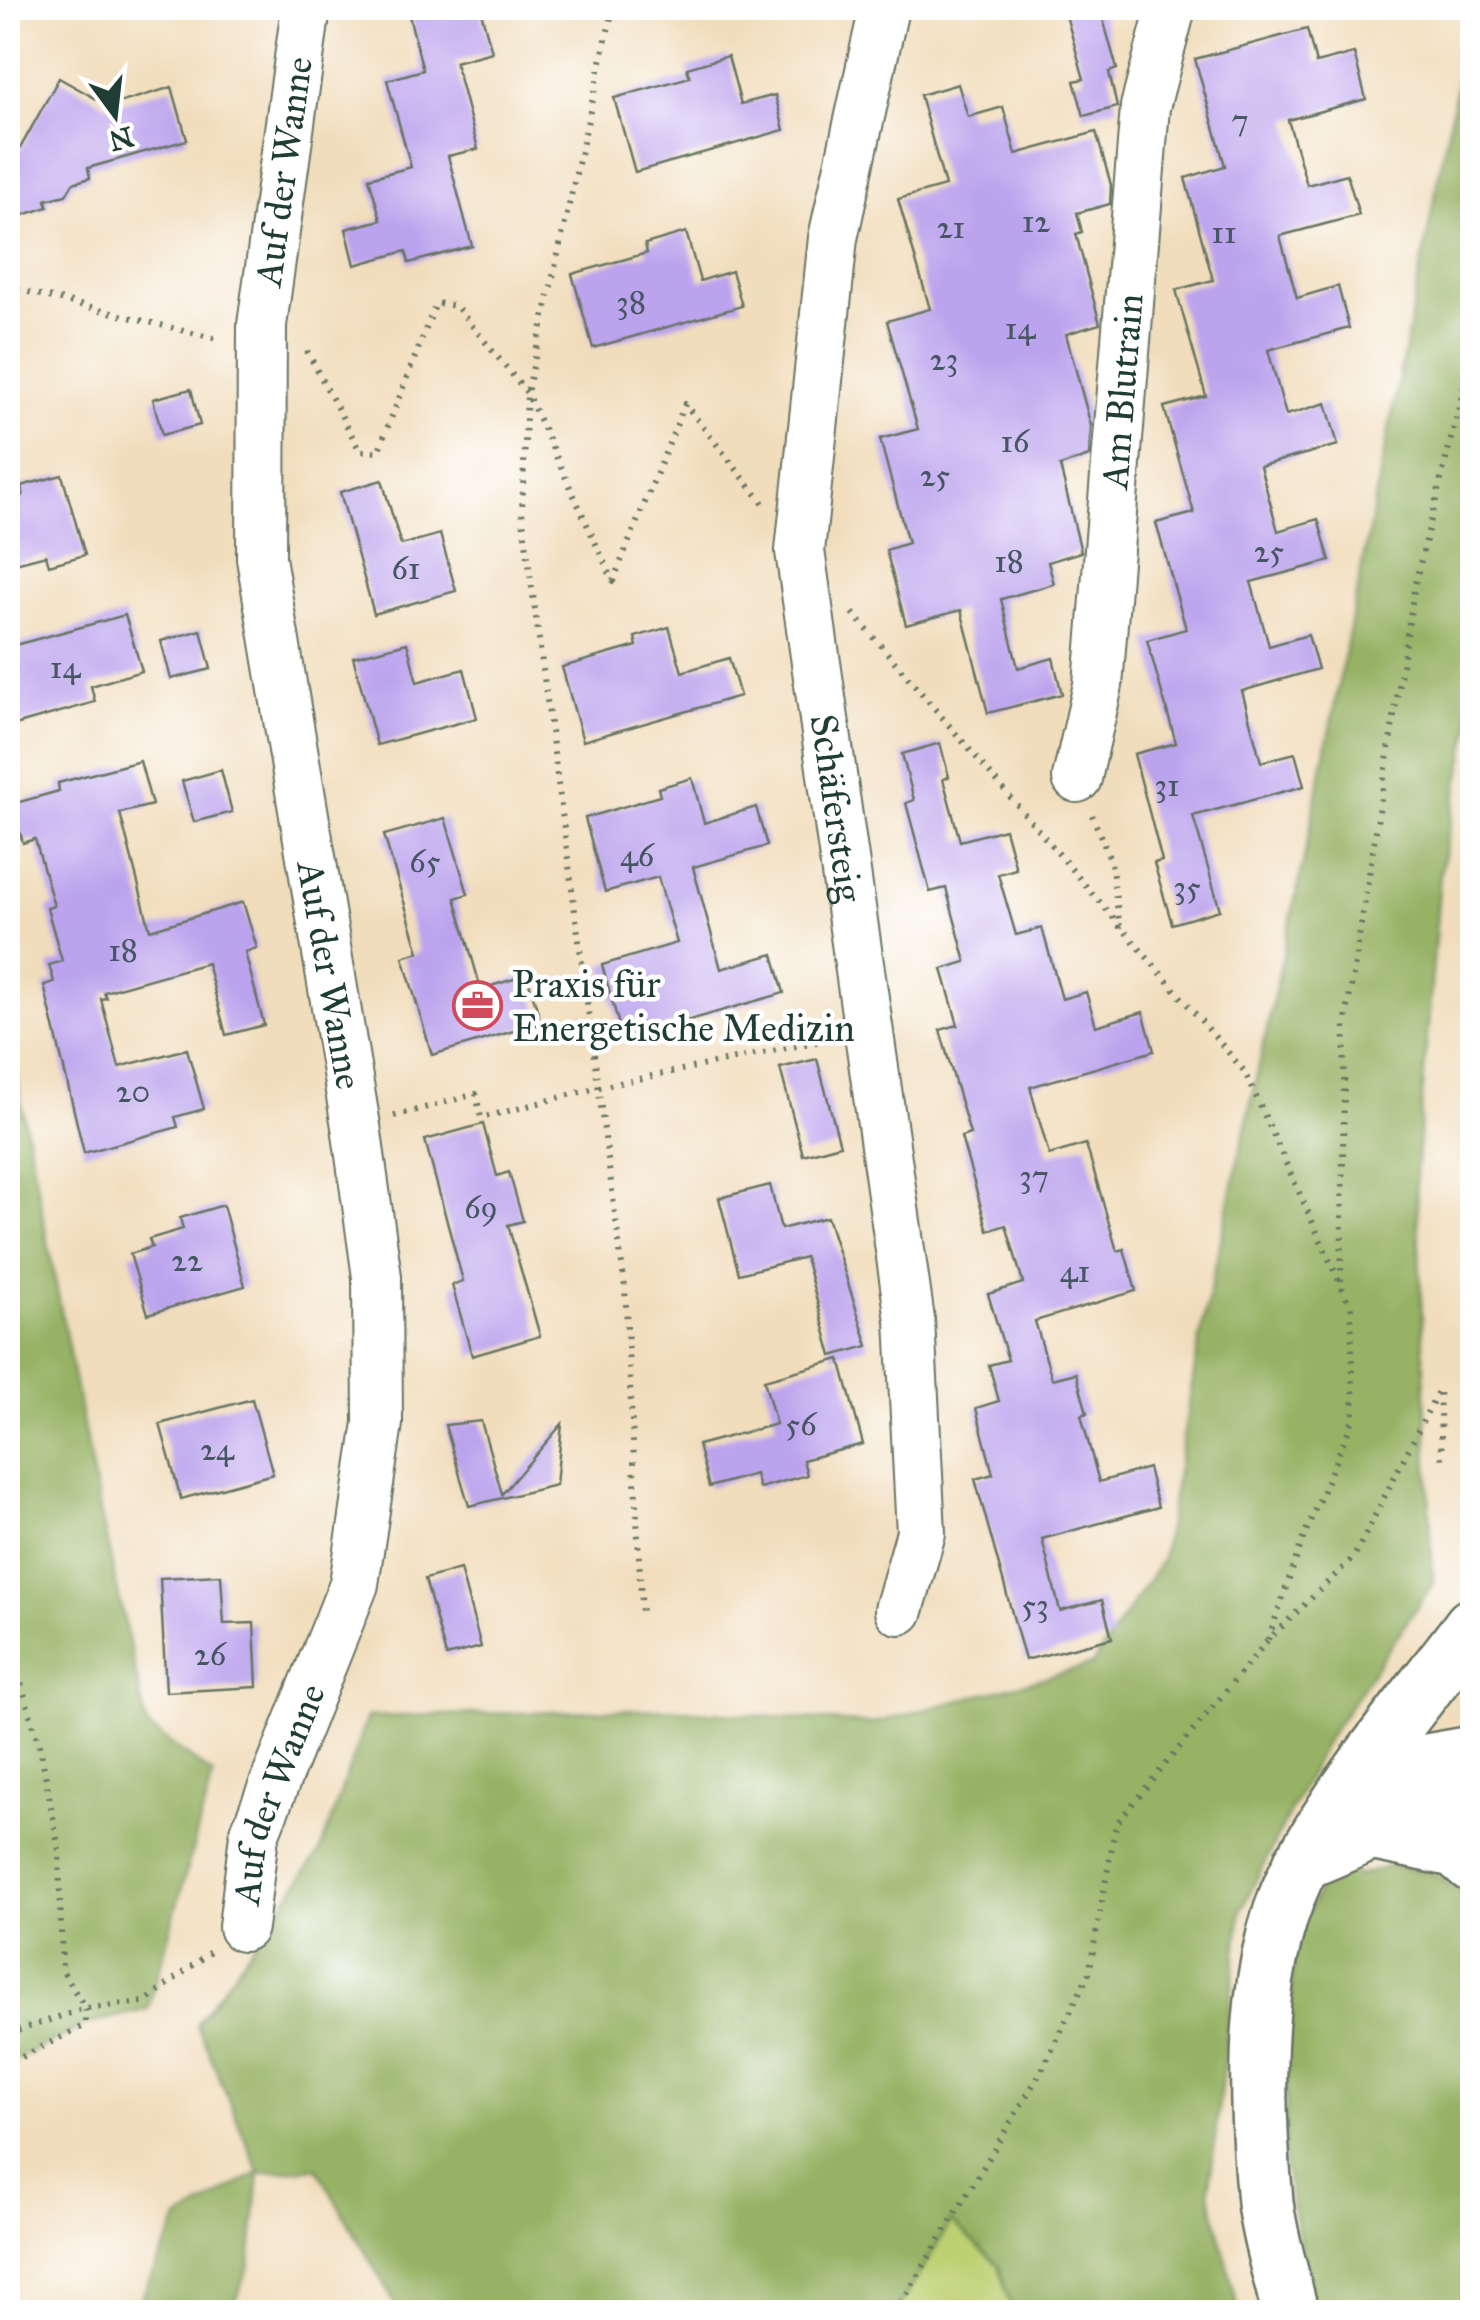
<svg xmlns="http://www.w3.org/2000/svg" width="1480" height="2320" font-family="'IM FELL Great Primer',serif">
	<rect width="100%" height="100%" fill="#fff"/>
	<filter id="ink" filterUnits="userSpaceOnUse"><feTurbulence type="fractalNoise" baseFrequency=".01" numOctaves="2"/><feDisplacementMap in="SourceGraphic" scale="20" xChannelSelector="R" yChannelSelector="G"/><feConvolveMatrix kernelMatrix="1 2 1 2 8 2 1 2 1" color-interpolation-filters="sRGB"/></filter>
	<filter id="wash" filterUnits="userSpaceOnUse"><feTurbulence type="fractalNoise" baseFrequency=".0048" numOctaves="4" result="noise"/><feDisplacementMap in="SourceGraphic" scale="40" xChannelSelector="R" yChannelSelector="G"/><feGaussianBlur stdDeviation="2.25" result="paint"/><feColorMatrix in="noise" values="0 0 0 0 0 0 0 0 0 0 0 0 0 0 0 0 0 1.4 0 .05"/><feComposite in="paint" operator="in"/></filter>
	<g filter="url(#wash)">
		<rect width="100%" height="100%" fill="#f1ddbc"/>
		<!-- green -->
		<polygon fill="#bfd073" stroke="#6f8654" stroke-width="2.5" points="950,2221 998,2265 1013,2312 896,2312"/>
		<!-- forest -->
		<g fill="#97b265" stroke="#5b784c" stroke-width="2.5">
			<polygon points="1472,8 1472,718 1440,874 1416,1175 1433,1583 1325,1742 1241,1910 1209,2191 1239,2312 1013,2312 998,2265 951,2222 896,2312 400,2312 317,2168 259,2173 250,2265 230,2312 134,2312 179,2220 259,2172 197,2024 320,1852 367,1717 667,1709 871,1724 1092,1665 1162,1560 1202,1327 1308,840"/>
			<polygon points="8,1036 96,1492 147,1726 213,1775 148,2009 85,2025 8,2064"/>
			<polygon points="1394,1865 1436,1875 1472,1901 1472,2312 1314,2312 1284,2163 1289,2008 1297,1933 1319,1890 1347,1866 1357,1876"/>
		</g>
		<g id="blocks">
			<!-- building -->
			<g fill="#bba3ed">
				<polygon points="407,8 480,8 492,52 455,62 478,149 448,156 472,246 409,263 406,251 355,265 346,229 381,220 369,178 411,167 387,80 423,70"/>
				<polygon points="1064,8 1100,8 1117,69 1109,72 1117,107 1084,116 1074,81 1084,79"/>
				<polygon points="1307,29 1316,63 1354,53 1366,99 1288,120 1307,185 1347,174 1359,215 1280,236 1297,298 1338,286 1349,328 1268,350 1286,415 1326,403 1338,445 1260,466 1278,531 1318,519 1330,561 1251,582 1269,646 1308,635 1318,669 1242,691 1261,762 1295,753 1304,786 1193,816 1220,910 1172,924 1154,863 1162,861 1134,754 1176,743 1147,640 1186,629 1156,523 1194,513 1164,407 1206,396 1176,290 1213,280 1185,178 1225,166 1195,59"/>
				<polygon points="728,56 741,104 775,95 784,130 635,172 614,98 690,77 687,68"/>
				<polygon points="59,78 109,106 172,87 187,140 88,168 90,178 73,183 66,195 46,200 48,207 8,220 8,163 13,161"/>
				<polygon points="958,84 968,117 1003,107 1016,154 1096,132 1111,185 1110,204 1077,213 1082,232 1076,234 1100,324 1066,334 1091,426 1089,456 1060,466 1081,552 1048,562 1054,584 1001,599 1018,668 1053,658 1062,694 988,713 961,610 906,625 886,550 908,543 880,439 918,429 887,321 930,309 898,199 945,186 920,95"/>
				<polygon points="686,232 700,281 732,271 742,306 593,348 572,274 647,253 645,244"/>
				<polygon points="191,389 200,425 162,435 153,399"/>
				<polygon points="62,475 85,555 49,565 46,555 8,565 8,500 23,495 21,486"/>
				<polygon points="382,480 401,545 440,534 456,591 374,614 340,492"/>
				<polygon points="125,615 142,671 91,686 95,702 8,727 8,647"/>
				<polygon points="669,627 682,672 729,658 740,696 583,741 562,667 637,646 635,637"/>
				<polygon points="201,630 211,669 171,679 161,641"/>
				<polygon points="407,643 417,682 464,669 477,718 377,745 353,657"/>
				<polygon points="940,743 949,777 943,779 960,841 1005,829 1016,869 998,874 1016,935 1042,928 1062,999 1086,992 1096,1026 1143,1012 1154,1051 1030,1087 1049,1155 1086,1144 1117,1251 1124,1249 1136,1291 1035,1321 1052,1379 1076,1373 1087,1413 1081,1415 1099,1482 1148,1468 1158,1507 1042,1539 1060,1611 1102,1600 1112,1638 1025,1660 975,1479 993,1474 976,1408 999,1401 989,1365 1008,1360 988,1294 1023,1283 1006,1225 988,1231 961,1137 970,1134 940,1030 958,1025 942,969 966,962 946,888 930,892 906,803 914,800 902,754"/>
				<polygon points="140,761 152,805 120,813 150,930 243,902 257,948 245,952 264,1025 226,1035 207,963 104,992 106,998 101,999 119,1067 187,1049 204,1109 175,1117 178,1127 84,1153 44,985 54,982 49,965 62,961 47,908 54,906 35,839 23,843 12,804 59,791 58,783"/>
				<polygon points="221,770 232,812 194,822 182,781"/>
				<polygon points="692,778 704,823 756,807 767,846 693,867 721,969 773,954 784,993 623,1039 602,965 677,943 658,877 605,892 585,818 660,796 658,788"/>
				<polygon points="445,818 468,894 455,898 481,989 527,975 541,1023 432,1055 403,957 419,952 384,835"/>
				<polygon points="817,1059 840,1145 803,1155 780,1068"/>
				<polygon points="483,1124 497,1176 509,1172 523,1221 508,1225 540,1336 472,1356 452,1285 463,1281 425,1140"/>
				<polygon points="770,1185 781,1229 827,1217 868,1346 832,1356 805,1257 739,1274 719,1198"/>
				<polygon points="223,1205 245,1286 148,1314 130,1254 152,1247 149,1239 183,1229 180,1218"/>
				<polygon points="840,1359 863,1444 803,1460 807,1475 759,1488 755,1474 709,1487 698,1445 776,1424 764,1380"/>
				<polygon points="252,1399 273,1474 181,1499 160,1424"/>
				<polygon points="481,1421 502,1494 562,1424 556,1485 469,1506 445,1425"/>
				<polygon points="460,1569 481,1647 446,1656 425,1579"/>
				<polygon points="221,1575 224,1624 254,1623 257,1687 166,1692 160,1578"/>
			</g>
		</g>
	</g>
	<g filter="url(#ink)">
		<use href="#blocks" fill-opacity="0" stroke="#687564" stroke-width="2.5"/>
		<g fill="none" stroke-linecap="round" stroke-linejoin="round">
			<defs>
				<g id="minor">
					<path id="s1" d="M 884,8 L 833,238 L 800,551 L 910,1320 L 921,1533 L 899,1610"/>
					<path id="s2" d="M 1077,778 L 1098,685 L 1145,107 L 1171,8"/>
					<path id="s3" d="M 243,1927 L 254,1835 L 354,1584 L 378,1423 L 377,1277 L 356,1126 L 261,558 L 262,325 L 306,8"/>
				</g>
				<g id="major">
					<polyline points="1354,1783 1404,1766 1472,1754"/>
					<polyline points="1376,1833 1455,1849 1472,1864"/>
					<path d="M 1302,1862 C 1359,1840 1414,1809 1472,1792"/>
					<path d="M 1290,2312 C 1282,2276 1269,2238 1265,2202 C 1255,2096 1250,1955 1304,1860 C 1350,1777 1415,1702 1472,1626"/>
				</g>
			</defs>
			<!-- minor casing -->
			<use href="#minor" stroke="#687564" stroke-width="52"/>
			<!-- major casing -->
			<use href="#major" stroke="#687564" stroke-width="60"/>
			<!-- path -->
			<g stroke="#687564" stroke-width="6" stroke-dasharray="2.5 8" stroke-linecap="butt">
				<polyline points="613,8 527,393 522,512 625,1288 642,1615"/>
				<polyline points="8,287 221,340"/>
				<polyline points="307,351 360,451 378,452 436,303 456,306 527,393 613,581 685,404 763,503"/>
				<polyline points="853,613 1245,1072 1351,1308 1354,1417 1304,1536 1268,1640 1354,1557 1439,1389 1442,1461"/>
				<polyline points="1092,815 1111,862 1120,929"/>
				<polyline points="394,1116 476,1094 481,1118 600,1087 830,1039"/>
				<polyline points="1341,1281 1345,1026 1415,584 1472,355"/>
				<polyline points="8,1656 16,1666 41,1752 59,1850 62,1970 85,2008 85,2025 8,2064"/>
				<polyline points="8,2034 85,2008 145,2002 210,1952"/>
				<polyline points="896,2312 1042,2070 1089,1973 1116,1824 1268,1640"/>
			</g>
			<!-- minor -->
			<use href="#minor" stroke="#fff" stroke-width="48"/>
			<!-- major -->
			<use href="#major" stroke="#fff" stroke-width="55"/>
		</g>
	</g>
	<!-- icons -->
	<defs>
		<symbol id="office-ring" viewBox="-11 -11 22 22"><circle r="9.5" fill="#fff" stroke="#d1495b" stroke-width="1.5"/><path d="M-6-3h4V-5.5h4V-3h4V5H-6ZM-1-4.5V-3h2v-1.5ZM-6 0V1H6V0Z" fill="#d1495b"/></symbol>
	</defs>
	<g fill-rule="evenodd">
		<use href="#office-ring" x="450" y="978" width="55" height="55"/>
	</g>
	<g text-anchor="middle" stroke-width="9" stroke-linejoin="round" paint-order="stroke">
		<!-- number labels -->
		<g font-size="32" fill="#465662">
			<text x="1240" y="131">7</text>
			<text x="1036" y="232">12</text>
			<text x="951" y="238">21</text>
			<text x="1224" y="243">11</text>
			<text x="631" y="313">38</text>
			<text x="1020" y="339">14</text>
			<text x="944" y="370">23</text>
			<text x="1015" y="452">16</text>
			<text x="935" y="486">25</text>
			<text x="1269" y="562">25</text>
			<text x="1009" y="572">18</text>
			<text x="406" y="579">61</text>
			<text x="65" y="678">14</text>
			<text x="1167" y="796">31</text>
			<text x="637" y="866">46</text>
			<text x="425" y="872">65</text>
			<text x="1187" y="898">35</text>
			<text x="123" y="961">18</text>
			<text x="133" y="1102">20</text>
			<text x="1034" y="1187">37</text>
			<text x="481" y="1218">69</text>
			<text x="187" y="1271">22</text>
			<text x="1075" y="1282">41</text>
			<text x="801" y="1435">56</text>
			<text x="217" y="1460">24</text>
			<text x="1035" y="1616">53</text>
			<text x="210" y="1665">26</text>
		</g>
		<!-- street labels -->
		<g font-size="38" fill="#1f3d34" stroke="#fff">
			<text dy="13" stroke="none"><textPath href="#s3" startOffset="1788">Auf der Wanne</textPath></text>
			<text dy="13" stroke="none"><textPath href="#s2" startOffset="390">Am Blutrain</textPath></text>
			<text dy="13" stroke="none"><textPath href="#s1" startOffset="810">Schäfersteig</textPath></text>
			<text transform="translate(330 975) rotate(80)" y="13">Auf der Wanne</text>
			<text dy="13" stroke="none"><textPath href="#s3" startOffset="138">Auf der Wanne</textPath></text>
		</g>
		<!-- poi labels -->
		<g font-size="38" fill="#1f3d34" stroke="#fff" text-anchor="start">
			<text x="512" y="997">Praxis für<tspan x="512" dy="44">Energetische Medizin</tspan></text>
		</g>
	</g>
	<!-- margin -->
	<rect width="1480" height="2320" fill="none" stroke="#fff" stroke-width="40"/>
	<!-- north arrow -->
	<g transform="translate(115 115) rotate(165)" stroke="#ffffff" stroke-width="8" paint-order="stroke">
	<path d="M0-8L18 38L0 25L-18 38Z" fill="#1f3d34"/>
	<text y="-15" font-size="28" font-weight="bold" text-anchor="middle" fill="#1f3d34">N</text>
	</g>
</svg>
